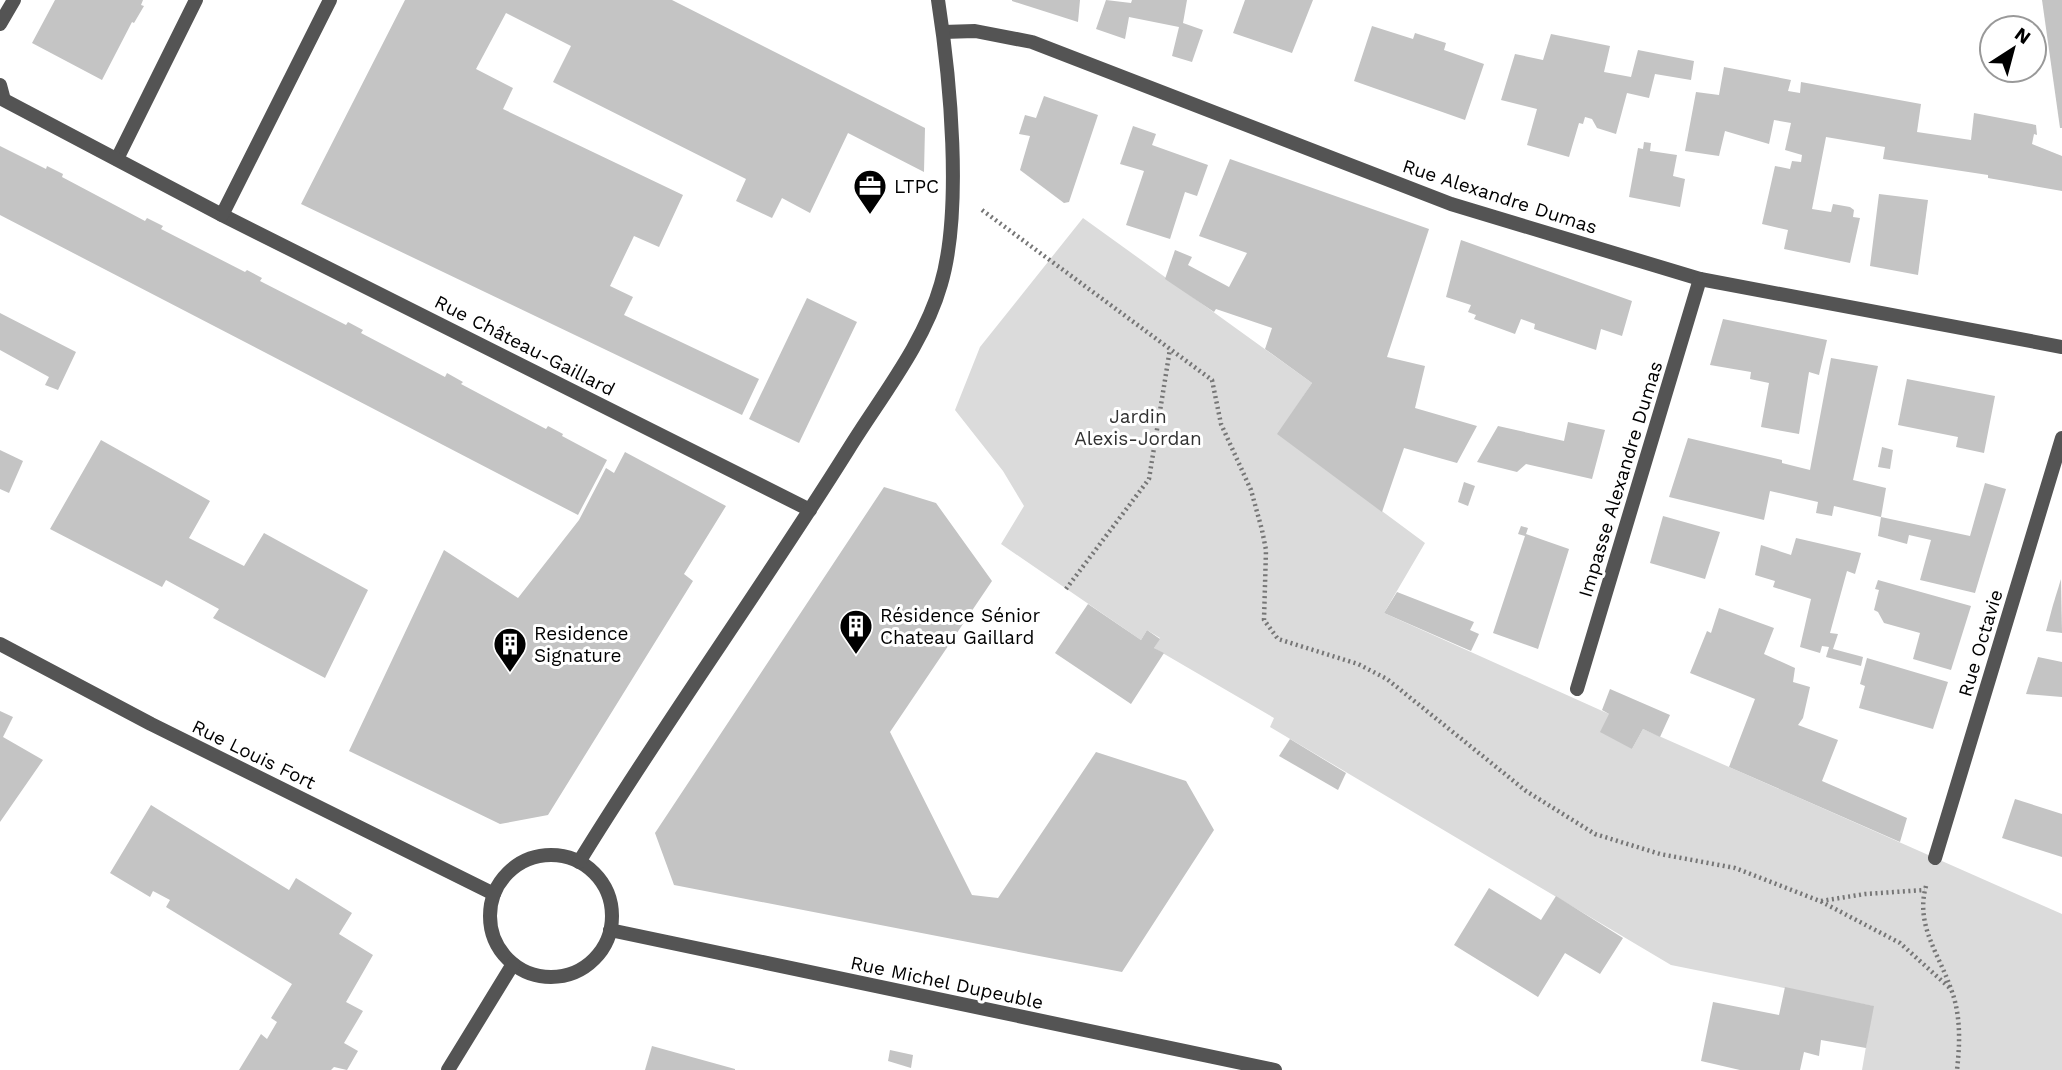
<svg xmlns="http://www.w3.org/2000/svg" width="2062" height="1070" font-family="'Work Sans',sans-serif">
	<rect width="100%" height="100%" fill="#fff"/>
	<!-- green -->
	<polygon fill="#dbdbdb" points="1083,218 1312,383 1278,434 1425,543 1384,613 1609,714 1632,749 1643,729 2062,914 2062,1070 1862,1070 1873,1006 1671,965 1270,727 1274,718 1154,648 1160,638 1147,630 1141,640 1001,544 1024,506 1003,471 955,410 980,347"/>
	<!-- building -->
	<g fill="#c4c4c4">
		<polygon points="55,0 143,0 141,5 144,6 134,23 132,22 102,80 32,43"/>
		<polygon points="405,0 672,0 925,128 924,172 848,133 810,213 782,198 772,218 736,201 746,179 553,82 571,46 506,13 476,69 513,88 503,109 683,195 659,247 634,236 610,286 633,297 624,315 759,379 742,415 301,204"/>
		<polygon points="1012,0 1080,0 1078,22 1012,1"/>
		<polygon points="1106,0 1131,3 1132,0 1187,0 1183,23 1203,30 1192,62 1172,56 1179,27 1129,17 1125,39 1096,29"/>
		<polygon points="1245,0 1313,0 1292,53 1233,33"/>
		<polygon points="2042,0 2062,0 2062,128 2060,128"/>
		<polygon points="1372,26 1413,39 1415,33 1446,43 1444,50 1484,64 1465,120 1354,81"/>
		<polygon points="1551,34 1610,46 1604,72 1631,77 1638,50 1694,61 1691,80 1655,74 1649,98 1627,93 1616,134 1597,128 1592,119 1585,117 1583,124 1579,123 1569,157 1527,145 1537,109 1501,100 1515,54 1543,60"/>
		<polygon points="1724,67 1791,80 1788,91 1800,93 1801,82 1921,104 1917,132 1971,140 1974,113 2036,125 2037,135 2034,134 2032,144 2062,156 2062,191 1988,178 1988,175 1883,159 1885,147 1826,137 1812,209 1831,212 1833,204 1850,207 1854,210 1853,217 1860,218 1850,263 1784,249 1788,230 1762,224 1775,166 1790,169 1792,161 1801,162 1802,155 1785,150 1791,123 1774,120 1769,144 1725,131 1719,156 1685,151 1696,92 1719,95"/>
		<polygon points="1044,96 1098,115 1069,202 1064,203 1020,170 1030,136 1019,134 1025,115 1036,118"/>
		<polygon points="1133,126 1156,134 1152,145 1208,165 1197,196 1185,192 1170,239 1126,225 1144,171 1120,164"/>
		<polygon points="1644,142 1651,143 1650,151 1677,155 1673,176 1685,179 1680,207 1629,197 1638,148 1643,149"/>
		<polygon points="0,146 46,169 47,166 63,174 62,177 145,221 147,218 163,226 161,229 245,272 247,270 262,278 260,281 346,325 348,322 363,330 361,333 445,377 447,373 463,382 461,384 546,429 548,426 563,434 562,436 607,460 578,515 0,215"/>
		<polygon points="1230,159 1429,229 1387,357 1425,366 1415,408 1477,426 1457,463 1404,448 1382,512 1277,434 1312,383 1265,349 1272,328 1216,309 1214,312 1165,279 1175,250 1192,257 1188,265 1229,287 1247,253 1199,236"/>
		<polygon points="1879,194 1928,200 1918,275 1870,266"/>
		<polygon points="1461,240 1632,301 1622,336 1601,329 1596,350 1534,329 1535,324 1521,319 1515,334 1474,319 1476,315 1468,312 1471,305 1446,297"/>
		<polygon points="807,298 857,322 799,443 749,419"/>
		<polygon points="0,313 76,352 58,390 45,385 49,377 0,350"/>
		<polygon points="1723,319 1827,340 1819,375 1809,372 1799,434 1761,427 1769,383 1750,379 1751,372 1710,365"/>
		<polygon points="1831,358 1878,366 1853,480 1886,488 1881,517 1834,506 1832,516 1816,513 1818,502 1770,491 1764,520 1669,497 1688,438 1782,460 1782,463 1810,470"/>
		<polygon points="1907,379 1995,396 1984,453 1956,447 1958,437 1898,425"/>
		<polygon points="1568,422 1605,430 1592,479 1526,464 1517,472 1477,462 1498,426 1564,441"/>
		<polygon points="101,440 210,501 189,538 244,566 264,533 368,590 325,678 213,618 219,609 166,580 162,587 50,529"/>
		<polygon points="1882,447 1893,450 1890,469 1878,467"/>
		<polygon points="0,450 23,461 9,493 0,489"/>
		<polygon points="625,452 726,506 684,574 693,581 548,815 500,824 349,751 444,550 518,598 579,520 606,468 614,473"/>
		<polygon points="1464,482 1475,486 1468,506 1458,502"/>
		<polygon points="1985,483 2006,489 1975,593 1920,580 1931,540 1909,535 1907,544 1878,536 1881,517 1970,536"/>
		<polygon points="884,487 936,503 992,581 890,732 972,895 998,898 1096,752 1186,781 1214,830 1122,972 674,885 655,833"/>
		<polygon points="1663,516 1720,532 1705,579 1650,563"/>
		<polygon points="1521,526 1528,528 1526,534 1569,549 1538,649 1493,633 1525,536 1518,534"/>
		<polygon points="1796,538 1861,553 1855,574 1847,571 1830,633 1838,634 1833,649 1863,657 1861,666 1826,657 1829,647 1822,646 1820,653 1800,647 1811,599 1773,587 1775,581 1755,575 1761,545 1791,555"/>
		<polygon points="2061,579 2062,633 2046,631 2053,605"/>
		<polygon points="1878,580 1971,606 1951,670 1913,659 1920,633 1884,623 1878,612 1874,610 1879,590 1875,589"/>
		<polygon points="1397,592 1474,622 1470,630 1479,634 1471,651 1384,613"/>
		<polygon points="1088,604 1141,640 1147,630 1160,639 1154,648 1164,653 1131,704 1055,653"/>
		<polygon points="1719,608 1774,628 1764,654 1795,668 1793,682 1810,687 1803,718 1798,725 1838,740 1822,781 1907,818 1900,842 1729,767 1755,699 1690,673 1707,631 1711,633"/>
		<polygon points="2038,657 2062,662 2062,697 2026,694"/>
		<polygon points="1867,658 1948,682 1933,729 1859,708 1865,686 1860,684"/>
		<polygon points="1610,689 1670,715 1660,737 1643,729 1632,749 1600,732 1609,714 1602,710"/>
		<polygon points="0,711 13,717 3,737 43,760 0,822"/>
		<polygon points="1290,739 1346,773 1338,790 1279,756"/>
		<polygon points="2015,799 2062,814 2062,857 2002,838"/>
		<polygon points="151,805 289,890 296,878 352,913 339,934 373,955 346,1002 363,1011 344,1043 358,1051 347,1070 334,1067 331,1070 239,1070 261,1034 267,1039 277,1022 271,1018 292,984 166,907 170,900 153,891 150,897 110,873"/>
		<polygon points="1489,888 1541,920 1556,896 1623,938 1600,974 1565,953 1538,997 1454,945"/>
		<polygon points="1785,987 1874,1006 1866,1048 1821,1040 1819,1056 1804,1052 1800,1070 1740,1070 1701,1061 1713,1002 1779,1015"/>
		<polygon points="652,1046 735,1069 735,1070 645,1070"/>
		<polygon points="890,1050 913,1055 911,1068 888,1061"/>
	</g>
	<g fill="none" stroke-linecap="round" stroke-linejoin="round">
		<!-- path -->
		<g stroke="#767676" stroke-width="4.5" stroke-dasharray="2 3.5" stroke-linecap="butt">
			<polyline points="982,210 1212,380 1221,424 1251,490 1262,530 1266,550 1264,620 1278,639 1358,664 1387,679 1526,791 1595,834 1660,854 1735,868 1820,901 1900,943 1952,990"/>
			<polyline points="1066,589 1149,479 1170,349"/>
			<path d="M 1926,886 C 1915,925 1939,954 1951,989 C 1961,1015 1960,1043 1957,1070"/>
			<polyline points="1821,901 1865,894 1925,890"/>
		</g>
		<!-- service -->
		<polyline stroke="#545454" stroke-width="14" points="117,159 196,0"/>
		<!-- minor -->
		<g stroke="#545454" stroke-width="14">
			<polyline points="0,24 14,0"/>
			<polyline points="943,32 975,31 1032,42 1451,204 1700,279 2062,347"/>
			<polyline points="0,85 4,100 222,215 810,510"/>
			<polyline points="222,215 330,0"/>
			<polyline points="0,644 151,724 494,894"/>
			<polyline points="1577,689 1700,279"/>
			<polyline points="1935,858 2062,438"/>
			<polyline points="610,930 1275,1070"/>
		</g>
		<!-- tertiary -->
		<g stroke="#545454" stroke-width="14">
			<circle cx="551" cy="916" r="61"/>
			<path d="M 579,862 C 665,722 761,589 848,450 C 880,398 924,344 941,284 C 963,209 950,77 938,0"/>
			<polyline points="448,1070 513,964"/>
		</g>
	</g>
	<!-- icons -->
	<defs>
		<symbol id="office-pin" viewBox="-11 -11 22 30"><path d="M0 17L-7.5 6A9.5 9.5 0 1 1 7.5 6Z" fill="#000" stroke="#fff"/><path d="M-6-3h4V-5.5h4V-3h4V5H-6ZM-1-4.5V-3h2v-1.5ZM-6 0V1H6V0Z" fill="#fff"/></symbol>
		<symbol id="building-pin" viewBox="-11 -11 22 30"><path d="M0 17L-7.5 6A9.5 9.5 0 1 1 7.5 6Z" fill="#000" stroke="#fff"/><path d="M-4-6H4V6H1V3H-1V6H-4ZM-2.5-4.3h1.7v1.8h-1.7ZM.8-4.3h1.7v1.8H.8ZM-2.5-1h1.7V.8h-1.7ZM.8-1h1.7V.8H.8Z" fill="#fff"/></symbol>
	</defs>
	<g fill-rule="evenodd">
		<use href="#office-pin" x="851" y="167" width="38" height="52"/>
		<use href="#building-pin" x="837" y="607" width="38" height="52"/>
		<use href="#building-pin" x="491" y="625" width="38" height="52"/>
	</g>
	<g text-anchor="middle" stroke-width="6" stroke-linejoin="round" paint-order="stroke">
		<!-- poi labels -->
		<g font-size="19" fill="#000" stroke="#fff" text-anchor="start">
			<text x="894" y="193">LTPC</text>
			<text x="880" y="622">Résidence Sénior<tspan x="880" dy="22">Chateau Gaillard</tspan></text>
			<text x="534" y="640">Residence<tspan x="534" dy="22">Signature</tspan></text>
		</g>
		<!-- street labels -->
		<g font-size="19" fill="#000" stroke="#fff">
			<text transform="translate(1500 196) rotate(18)" y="7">Rue Alexandre Dumas</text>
			<text transform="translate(525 345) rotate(27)" y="7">Rue Château-Gaillard</text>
			<text transform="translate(1620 479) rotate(-73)" y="7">Impasse Alexandre Dumas</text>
			<text transform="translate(1980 643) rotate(-73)" y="7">Rue Octavie</text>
			<text transform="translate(254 754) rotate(26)" y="7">Rue Louis Fort</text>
			<text transform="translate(947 982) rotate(12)" y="7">Rue Michel Dupeuble</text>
		</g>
		<!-- park labels -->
		<g font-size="19" fill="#323232" stroke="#fff">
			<text x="1138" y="423">Jardin<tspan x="1138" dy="22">Alexis-Jordan</tspan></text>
		</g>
	</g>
	<!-- north arrow -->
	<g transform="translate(2013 49) rotate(36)"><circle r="33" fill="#ffffff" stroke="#999999" stroke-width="2"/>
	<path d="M0-5L12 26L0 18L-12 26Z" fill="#000000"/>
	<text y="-10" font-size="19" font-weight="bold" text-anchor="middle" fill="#000000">N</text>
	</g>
</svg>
